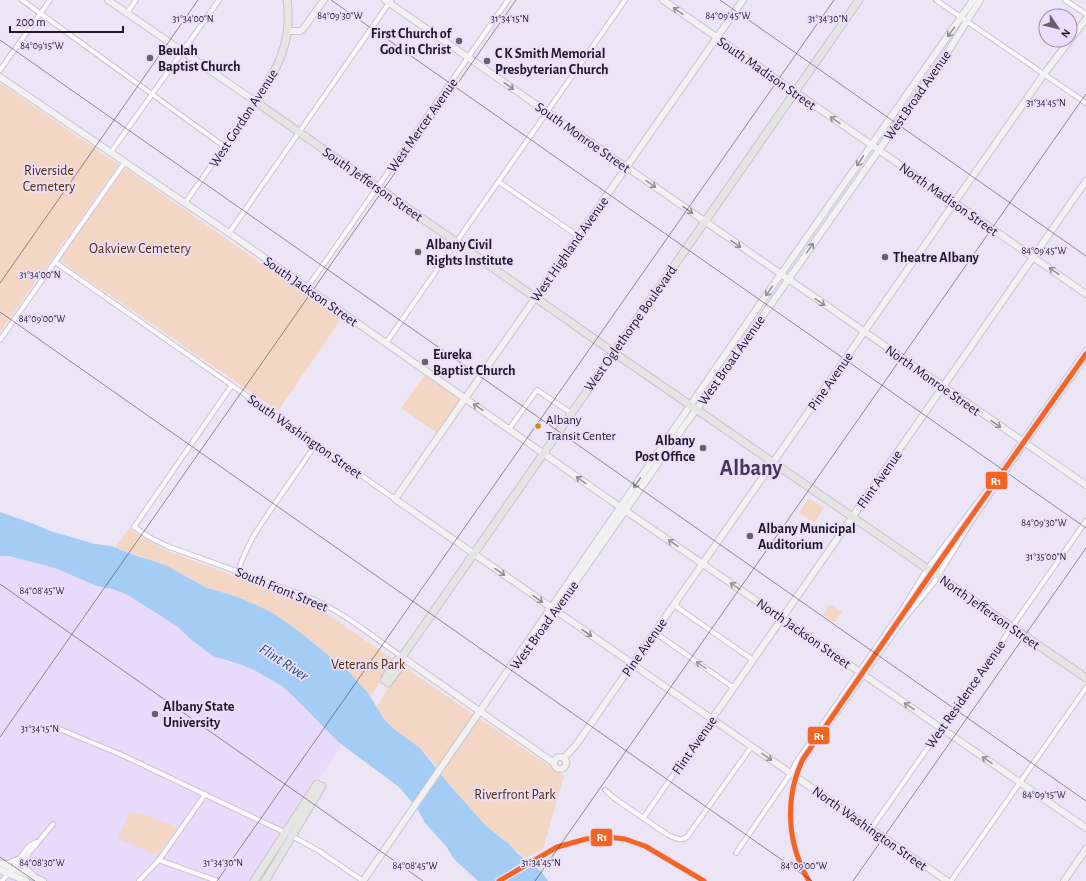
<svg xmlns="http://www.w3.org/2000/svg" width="1086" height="881" font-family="'Alegreya Sans',sans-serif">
	<rect width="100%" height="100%" fill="#ece5f6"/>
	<!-- built -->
	<polygon fill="#e8dafb" points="0,556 9,556 55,568 97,586 112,589 126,594 152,612 166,619 178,627 189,638 227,662 242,665 256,671 282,686 293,696 314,719 341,745 252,881 0,881"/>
	<!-- green -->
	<g fill="#f4d6c4">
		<polygon points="0,83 119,165 0,332"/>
		<polygon points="125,168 341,319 278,411 59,260"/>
		<polygon points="425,375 458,398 459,401 437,433 401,408"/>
		<polygon points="809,498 824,508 814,523 799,513"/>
		<polygon points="129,529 163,549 305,603 327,614 393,659 393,661 370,697 348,671 301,633 263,608 235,596 207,588 167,566 115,547"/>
		<polygon points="830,604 842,612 834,623 823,615"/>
		<polygon points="404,667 564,776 543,849 525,858 486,826 447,782 430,758 420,748 395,730 384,719 377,706 393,681"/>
		<polygon points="130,812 146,815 177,827 158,855 118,839"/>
	</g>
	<!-- water -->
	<polygon fill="#a4ccf5" points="0,512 34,524 50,531 95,544 111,546 140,557 154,561 167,566 207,588 235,596 263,608 276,615 301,633 348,671 368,693 384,719 395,730 420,748 447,782 486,826 509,844 518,854 541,871 548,881 478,881 454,859 446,846 425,823 417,808 399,787 337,741 293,696 282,686 256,671 242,665 213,656 189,638 178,627 126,594 112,589 97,586 55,568 9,556 0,556"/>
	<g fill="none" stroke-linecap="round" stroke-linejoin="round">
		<defs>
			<g id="street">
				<polyline points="22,0 225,147"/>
				<polyline points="936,0 1086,103"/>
				<polyline points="1065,0 1086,14"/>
				<polyline points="127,13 136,0"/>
				<polyline points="0,70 50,0"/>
				<polyline points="111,152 219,0"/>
				<polyline points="499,182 578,236"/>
				<polyline points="185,203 256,102"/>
				<polyline points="229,233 391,0"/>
				<polyline points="55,262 395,499"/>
				<polyline points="307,288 508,0"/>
				<polyline points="0,340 125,162"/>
				<polyline points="386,343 625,0"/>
				<path d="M 232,385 L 134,527 L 149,537 L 167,546 L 308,597 C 342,611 372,636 402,657"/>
				<polyline points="509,429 537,390 571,413"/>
				<path d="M 238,572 C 246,544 263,521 279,498 C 291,480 304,462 316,444"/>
				<polyline points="674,605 753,660"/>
				<polyline points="654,632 734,688"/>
				<polyline points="57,728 122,755 286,833"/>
				<polyline points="793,772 799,766 904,619 933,584 968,527 999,481 1086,357"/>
				<path d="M 605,790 L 614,798 L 668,835 C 675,838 680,842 687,837 L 752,746"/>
				<polyline points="644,817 712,719"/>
				<polyline points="871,829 1086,521"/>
				<polyline points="292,836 319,851 363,881"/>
				<polyline points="736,853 791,773 795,764 902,610 927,569 995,479 1086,350"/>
				<polyline points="159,860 217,881"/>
				<polyline points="3,863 8,863 17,859"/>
				<polyline points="15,864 29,846 36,842"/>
				<polyline points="8,874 35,846 53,824"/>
				<polyline points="2,881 9,873"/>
				<polyline points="139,881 159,860 200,802 205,794"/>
				<polyline points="951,881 1086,688"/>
			</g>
			<g id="secondary">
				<polyline points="108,0 256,102"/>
				<polyline points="385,0 1086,485"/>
				<polyline points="663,0 1086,294"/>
				<polyline points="288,31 300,31 303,29 324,0"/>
				<polyline points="0,77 229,233 597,491 1086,828"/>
				<polyline points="402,657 554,763"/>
				<polyline points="630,662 395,499 743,0"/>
				<polyline points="517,663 556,610 684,426 711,390 949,50 980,0"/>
				<polyline points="632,664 947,881"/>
				<polyline points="712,719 1086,181"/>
				<circle cx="560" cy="763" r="6"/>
				<polyline points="564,758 576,745 1044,74 1086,19"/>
				<path d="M 28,853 C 23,863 24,868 33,876"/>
				<polyline points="0,863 43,881"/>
				<polyline points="0,870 26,881"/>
				<polyline points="363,881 760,304 973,0"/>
				<polyline points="1064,881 1086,849"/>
			</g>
			<g id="primary">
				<path d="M 287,0 C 293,42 277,69 256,102 L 613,352 L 1086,678"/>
				<polyline points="384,680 396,661 402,657 859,0"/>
				<polyline points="388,683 401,665 402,657"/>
				<polyline points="254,881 317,784"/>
				<polyline points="265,881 322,786"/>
			</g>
		</defs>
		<!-- street casing -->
		<use href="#street" stroke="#c9c3d2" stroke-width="6"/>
		<!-- secondary casing -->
		<use href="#secondary" stroke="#c9c3d2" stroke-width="8"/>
		<!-- primary casing -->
		<use href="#primary" stroke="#c7c3cc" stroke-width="9"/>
		<!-- street -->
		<use href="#street" stroke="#fcfbfe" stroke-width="4"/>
		<!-- secondary -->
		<use href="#secondary" stroke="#f0f1f0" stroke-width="6"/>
		<!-- primary -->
		<use href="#primary" stroke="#e5e6e3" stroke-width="7"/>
		<defs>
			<g id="rail-1">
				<polyline points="499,881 557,847 586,839 608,837 625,839 645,846 704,881"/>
				<path d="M 809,881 C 787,844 784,798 803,759 L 932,572 L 1086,354"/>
			</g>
		</defs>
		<!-- rail-1 casing -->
		<use href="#rail-1" stroke="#ebdefd" stroke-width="8"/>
		<!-- rail-1 -->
		<use href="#rail-1" stroke="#f26522" stroke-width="5"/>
	</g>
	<!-- one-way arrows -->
	<defs><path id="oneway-shaft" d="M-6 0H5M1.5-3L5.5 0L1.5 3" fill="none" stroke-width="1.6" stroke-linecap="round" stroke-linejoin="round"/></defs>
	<g stroke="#929096">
		<use href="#oneway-shaft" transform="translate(678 11) rotate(-145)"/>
		<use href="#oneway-shaft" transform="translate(951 32) rotate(126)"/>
		<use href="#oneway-shaft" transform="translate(509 86) rotate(35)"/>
		<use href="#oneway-shaft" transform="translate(835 120) rotate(-146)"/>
		<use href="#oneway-shaft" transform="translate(860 161) rotate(124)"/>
		<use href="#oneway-shaft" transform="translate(651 184) rotate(35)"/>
		<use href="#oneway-shaft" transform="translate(688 210) rotate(35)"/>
		<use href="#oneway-shaft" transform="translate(736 244) rotate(35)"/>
		<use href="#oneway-shaft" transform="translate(810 248) rotate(-55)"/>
		<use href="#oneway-shaft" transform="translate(1054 271) rotate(-145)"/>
		<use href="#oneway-shaft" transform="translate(769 291) rotate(125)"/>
		<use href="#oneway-shaft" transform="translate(820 302) rotate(35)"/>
		<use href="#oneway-shaft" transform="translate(478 407) rotate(-146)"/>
		<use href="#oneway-shaft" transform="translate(996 424) rotate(35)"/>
		<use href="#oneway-shaft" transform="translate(581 480) rotate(-144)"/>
		<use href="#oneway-shaft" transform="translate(637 483) rotate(124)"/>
		<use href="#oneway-shaft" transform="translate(673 543) rotate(-146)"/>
		<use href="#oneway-shaft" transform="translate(500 572) rotate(35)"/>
		<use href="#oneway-shaft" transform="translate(735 586) rotate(-146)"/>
		<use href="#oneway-shaft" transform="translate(538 599) rotate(35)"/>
		<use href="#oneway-shaft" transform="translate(587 633) rotate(35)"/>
		<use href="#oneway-shaft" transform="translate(909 706) rotate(-146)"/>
		<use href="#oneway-shaft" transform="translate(767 757) rotate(35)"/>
		<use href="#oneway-shaft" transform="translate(987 760) rotate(-146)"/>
	</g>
	<use stroke="#99959d" href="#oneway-shaft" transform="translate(701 665) rotate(-145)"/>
	<!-- ticks -->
	<path fill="none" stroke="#1f1927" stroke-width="1" stroke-opacity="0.45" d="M 331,0 L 1086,528M 720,0 L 1086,256M 0,40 L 1086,801M 0,283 L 198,0M 0,312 L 812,881M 0,584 L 423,881M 0,737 L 516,0M 0,857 L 35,881M 217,881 L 834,0M 535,881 L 1086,94M 853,881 L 1086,548"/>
	<!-- markers -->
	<g fill="#67606f" stroke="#ebdefd" stroke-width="1.5">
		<circle cx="459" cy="41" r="4"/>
		<circle cx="150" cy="58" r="4"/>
		<circle cx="487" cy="61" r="4"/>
		<circle cx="418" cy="252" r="4"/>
		<circle cx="885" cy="257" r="4"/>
		<circle cx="425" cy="362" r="4"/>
		<circle cx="703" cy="448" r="4"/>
		<circle cx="750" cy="536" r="4"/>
		<circle cx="155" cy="714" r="4"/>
	</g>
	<circle fill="#cc8a08" stroke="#ebdefd" stroke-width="1.5" cx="538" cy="426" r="3.5"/>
	<g text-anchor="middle" stroke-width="3.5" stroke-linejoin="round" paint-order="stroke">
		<!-- bus labels -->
		<g font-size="13" fill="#1f1927" stroke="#ebdefd" text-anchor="start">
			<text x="546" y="424">Albany<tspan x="546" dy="16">Transit Center</tspan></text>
		</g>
		<!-- poi labels -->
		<g font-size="14" font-weight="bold" fill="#1f1927" stroke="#ebdefd" text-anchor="start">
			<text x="451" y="38" text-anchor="end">First Church of<tspan x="451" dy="16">God in Christ</tspan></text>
			<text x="158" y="55">Beulah<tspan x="158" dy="16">Baptist Church</tspan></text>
			<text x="495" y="58">C K Smith Memorial<tspan x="495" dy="16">Presbyterian Church</tspan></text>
			<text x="426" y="249">Albany Civil<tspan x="426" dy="16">Rights Institute</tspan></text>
			<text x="893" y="262">Theatre Albany</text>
			<text x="433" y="359">Eureka<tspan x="433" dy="16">Baptist Church</tspan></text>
			<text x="695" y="445" text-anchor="end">Albany<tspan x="695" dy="16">Post Office</tspan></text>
			<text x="758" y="533">Albany Municipal<tspan x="758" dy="16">Auditorium</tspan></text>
			<text x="163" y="711">Albany State<tspan x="163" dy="16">University</tspan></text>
		</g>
		<!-- street labels -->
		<g font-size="14" fill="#1f1927" stroke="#ebdefd">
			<text transform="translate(767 73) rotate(35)" y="5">South Madison Street</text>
			<text transform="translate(917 95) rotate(-55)" y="5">West Broad Avenue</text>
			<text transform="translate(243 118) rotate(-57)" y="5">West Gordon Avenue</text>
			<text transform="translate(422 125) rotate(-55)" y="5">West Mercer Avenue</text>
			<text transform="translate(583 137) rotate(35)" y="5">South Monroe Street</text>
			<text transform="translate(373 184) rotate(35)" y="5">South Jefferson Street</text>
			<text transform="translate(949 199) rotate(35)" y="5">North Madison Street</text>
			<text transform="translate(569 249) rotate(-55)" y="5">West Highland Avenue</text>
			<text transform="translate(311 291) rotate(35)" y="5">South Jackson Street</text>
			<text transform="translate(630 328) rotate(-55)" y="5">West Oglethorpe Boulevard</text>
			<text transform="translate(731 360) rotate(-55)" y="5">West Broad Avenue</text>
			<text transform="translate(933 380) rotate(35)" y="5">North Monroe Street</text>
			<text transform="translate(830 381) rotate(-55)" y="5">Pine Avenue</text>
			<text transform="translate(305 436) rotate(35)" y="5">South Washington Street</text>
			<text transform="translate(879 479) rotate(-55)" y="5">Flint Avenue</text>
			<text transform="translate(282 589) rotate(22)" y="5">South Front Street</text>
			<text transform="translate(990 612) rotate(35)" y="5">North Jefferson Street</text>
			<text transform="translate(544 625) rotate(-54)" y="5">West Broad Avenue</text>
			<text transform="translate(804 633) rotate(35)" y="5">North Jackson Street</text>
			<text transform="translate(644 647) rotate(-55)" y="5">Pine Avenue</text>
			<text transform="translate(965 694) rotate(-55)" y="5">West Residence Avenue</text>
			<text transform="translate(694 745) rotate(-55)" y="5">Flint Avenue</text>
			<text transform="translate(870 828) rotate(35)" y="5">North Washington Street</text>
		</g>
		<!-- park labels -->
		<g font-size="14" fill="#532f01" stroke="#ebdefd">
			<text x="49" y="175">Riverside<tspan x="49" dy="16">Cemetery</tspan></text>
			<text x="140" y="253">Oakview Cemetery</text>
			<text x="368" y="669">Veterans Park</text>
			<text x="515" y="799">Riverfront Park</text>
		</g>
		<!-- water labels -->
		<g font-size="15" font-style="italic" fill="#214e70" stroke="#ebdefd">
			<text transform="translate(284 662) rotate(33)" y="5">Flint River</text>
		</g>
		<!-- town labels -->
		<g font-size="22" font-weight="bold" fill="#443655" stroke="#ebdefd">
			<text x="751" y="475">Albany</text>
		</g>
	</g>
	<g font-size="10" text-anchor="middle" fill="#1f1927" stroke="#ebdefd" stroke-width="3.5" stroke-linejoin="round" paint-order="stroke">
		<text x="340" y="19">84°09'30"W</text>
		<text x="728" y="19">84°09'45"W</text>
		<text x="193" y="22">31°34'00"N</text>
		<text x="510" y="22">31°34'15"N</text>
		<text x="828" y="22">31°34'30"N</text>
		<text x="42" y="49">84°09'15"W</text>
		<text x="1046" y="106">31°34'45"N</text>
		<text x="1044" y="254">84°09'45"W</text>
		<text x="40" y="278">31°34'00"N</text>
		<text x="42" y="322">84°09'00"W</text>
		<text x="1044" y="526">84°09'30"W</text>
		<text x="1046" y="560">31°35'00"N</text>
		<text x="42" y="594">84°08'45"W</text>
		<text x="40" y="732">31°34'15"N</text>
		<text x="1044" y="798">84°09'15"W</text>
		<text x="42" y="866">84°08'30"W</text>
		<text x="223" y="866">31°34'30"N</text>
		<text x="541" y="866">31°34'45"N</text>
		<text x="415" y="869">84°08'45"W</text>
		<text x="804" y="869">84°09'00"W</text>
	</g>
	<g stroke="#ebdefd" stroke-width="1.5">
		<rect x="985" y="471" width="23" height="19" rx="4" fill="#f26522"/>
		<rect x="807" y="726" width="23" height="19" rx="4" fill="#f26522"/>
		<rect x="590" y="828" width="23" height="19" rx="4" fill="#f26522"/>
	</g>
	<g font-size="11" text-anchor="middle" font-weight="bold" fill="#fff">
		<text x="996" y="485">R1</text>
		<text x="819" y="740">R1</text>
		<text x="602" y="841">R1</text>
	</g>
	<!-- north arrow -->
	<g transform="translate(1058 28) rotate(125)"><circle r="19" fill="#ebdefd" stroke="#998fa7"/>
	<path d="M0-3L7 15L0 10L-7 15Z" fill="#67606f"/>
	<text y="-6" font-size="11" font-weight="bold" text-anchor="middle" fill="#1f1927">N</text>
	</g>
	<!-- scale -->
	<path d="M10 26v6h113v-6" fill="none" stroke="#1f1927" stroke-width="2"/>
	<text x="16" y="26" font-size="12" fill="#1f1927" stroke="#ebdefd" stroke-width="3" paint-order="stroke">200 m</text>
</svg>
